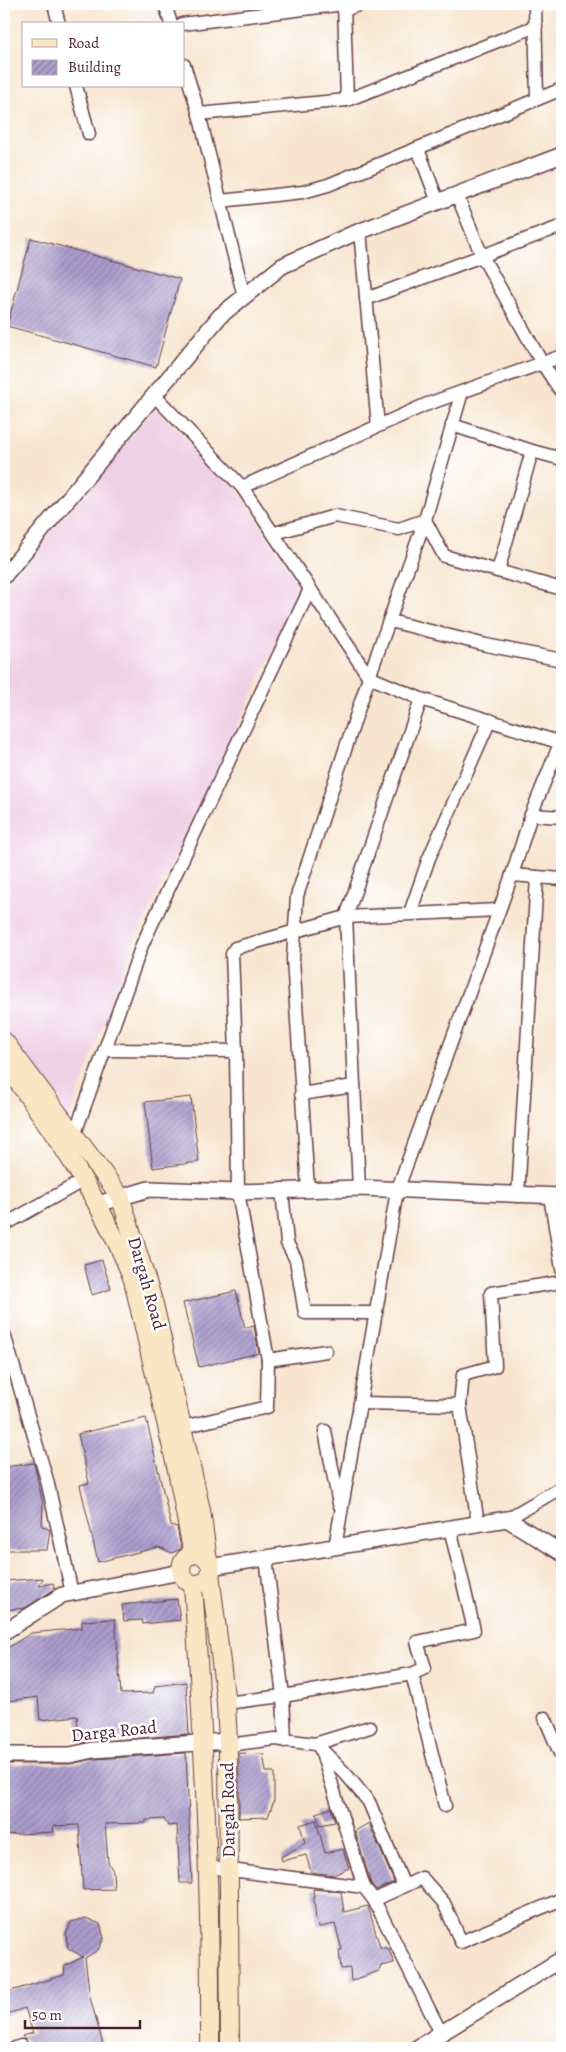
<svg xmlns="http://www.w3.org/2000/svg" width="566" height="2052" font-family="Alegreya,serif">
	<defs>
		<pattern id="building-hatch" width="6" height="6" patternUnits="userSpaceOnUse" patternTransform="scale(1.25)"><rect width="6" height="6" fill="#ab9ecd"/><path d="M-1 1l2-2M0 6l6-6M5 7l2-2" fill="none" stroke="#8d80a7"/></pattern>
	</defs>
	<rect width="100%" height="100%" fill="#fff"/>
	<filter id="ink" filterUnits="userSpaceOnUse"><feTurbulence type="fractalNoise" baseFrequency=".02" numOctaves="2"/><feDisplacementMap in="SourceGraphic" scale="10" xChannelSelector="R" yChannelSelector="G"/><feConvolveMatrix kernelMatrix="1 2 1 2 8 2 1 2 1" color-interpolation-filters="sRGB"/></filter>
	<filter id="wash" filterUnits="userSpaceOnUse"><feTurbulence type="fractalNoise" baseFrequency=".0096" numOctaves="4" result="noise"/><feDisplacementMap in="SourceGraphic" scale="20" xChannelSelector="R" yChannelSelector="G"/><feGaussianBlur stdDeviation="1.12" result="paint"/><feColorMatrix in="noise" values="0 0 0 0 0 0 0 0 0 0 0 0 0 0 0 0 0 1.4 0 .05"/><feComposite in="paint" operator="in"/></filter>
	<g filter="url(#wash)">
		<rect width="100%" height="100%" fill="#f7e5cf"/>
		<!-- built -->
		<polygon fill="#efd0e6" points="155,408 238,491 302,590 135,940 68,1121 4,1035 4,586"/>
		<g id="blocks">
			<!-- building -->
			<g fill="url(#building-hatch)">
				<polygon points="31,238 180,279 156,367 7,326"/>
				<polygon points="191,1097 199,1162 153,1168 145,1102"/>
				<polygon points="102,1260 111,1289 92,1295 84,1265"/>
				<polygon points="236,1291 245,1328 254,1326 259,1353 199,1367 183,1303"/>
				<polygon points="146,1418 171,1525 177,1527 181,1549 172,1553 159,1547 98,1562 80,1485 89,1483 78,1434"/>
				<polygon points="34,1463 43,1504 42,1526 50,1530 47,1550 4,1550 4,1467"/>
				<polygon points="43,1578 39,1586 53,1583 55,1589 25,1608 4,1610 4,1581"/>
				<polygon points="177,1599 180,1620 143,1624 142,1620 124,1621 122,1605"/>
				<polygon points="115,1619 121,1694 153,1693 155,1686 186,1682 189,1734 79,1743 77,1716 40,1720 38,1697 8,1701 6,1649 31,1633 82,1628 82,1621"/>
				<polygon points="186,1753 192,1883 180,1883 177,1825 168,1826 164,1819 146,1820 146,1823 105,1824 108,1862 113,1871 114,1889 83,1890 79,1825 53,1826 54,1832 4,1835 4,1764 70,1764 94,1759"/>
				<polygon points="239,1753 263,1754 266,1772 274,1772 274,1800 268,1817 239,1818"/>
				<polygon points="331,1808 335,1822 320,1825 316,1813"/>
				<polygon points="316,1820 325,1853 343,1849 349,1868 334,1875 311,1872 306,1855 282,1861 281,1857 305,1843 300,1825"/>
				<polygon points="369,1823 394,1882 376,1890 371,1883 355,1831"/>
				<polygon points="313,1889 341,1892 344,1912 368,1906 380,1947 389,1949 394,1963 381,1966 379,1971 351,1981 350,1968 341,1969 339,1950 342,1950 335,1924 319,1927 316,1920"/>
				<polygon points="86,1918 100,1924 104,1938 98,1950 85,1958 90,1997 104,2048 29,2048 28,2043 22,2036 33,2033 25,2008 4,2015 4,1993 64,1975 65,1966 83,1957 68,1948 66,1934 71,1922"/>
			</g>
		</g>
	</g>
	<g filter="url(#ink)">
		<use href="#blocks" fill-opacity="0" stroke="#643d44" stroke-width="1"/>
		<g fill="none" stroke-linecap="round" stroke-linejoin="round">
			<defs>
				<g id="minor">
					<polyline points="54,4 59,24"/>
					<polyline points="165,4 171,24"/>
					<polyline points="344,4 347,100"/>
					<polyline points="535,4 537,99"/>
					<polyline points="344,10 361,4"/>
					<polyline points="182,24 344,4"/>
					<polyline points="184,65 199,114 244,297"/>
					<polyline points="76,86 89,134"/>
					<polyline points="199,114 347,100 536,26"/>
					<polyline points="418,149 438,202"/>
					<polyline points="457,195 482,256 542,363 562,393"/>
					<polyline points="220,201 303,192 328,185 562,89"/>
					<polyline points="360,231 378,426"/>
					<polyline points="366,299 562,226"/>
					<polyline points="154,395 242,487 369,677 421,699 558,742 559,746 531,815 512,875"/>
					<polyline points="452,425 532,451 562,459"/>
					<polyline points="242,487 425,405 562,356"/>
					<polyline points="275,533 335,516 399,529 425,520 444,556 562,589"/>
					<polyline points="498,571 532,451"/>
					<polyline points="390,621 486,645 562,660"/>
					<polyline points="531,815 562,817"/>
					<polyline points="410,913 429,858 490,720"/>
					<polyline points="105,1050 236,1051 238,1192 268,1360 267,1407 183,1427"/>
					<polyline points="236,1051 232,954 235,948 346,917 499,910"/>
					<polyline points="301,1094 354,1086"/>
					<polyline points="74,1136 142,945 310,589"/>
					<polyline points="359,1188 346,917 421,699"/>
					<polyline points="308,1189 293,959 297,896 369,677 425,520 462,392"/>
					<polyline points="282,1190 287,1243 296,1260 305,1313 376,1313"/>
					<polyline points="518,1196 537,877"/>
					<polyline points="550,1196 562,1269"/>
					<polyline points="4,1225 84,1180"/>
					<polyline points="4,1334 47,1480 72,1593"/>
					<polyline points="268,1360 326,1351"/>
					<polyline points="360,1403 460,1405 478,1524"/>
					<polyline points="460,1405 463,1375 495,1366 491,1293 562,1282"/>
					<polyline points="325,1431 339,1504"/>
					<polyline points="507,1519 562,1487"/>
					<polyline points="335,1547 397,1191 512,875 562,879"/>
					<polyline points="412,1674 425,1668 417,1642 474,1630 450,1528"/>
					<polyline points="226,1703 283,1696 266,1558"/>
					<polyline points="545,1718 562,1758"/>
					<polyline points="285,1741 283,1696 412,1674 445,1806"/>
					<polyline points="315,1744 370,1727"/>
					<polyline points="228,1745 275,1739 316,1744 345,1773 369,1802 404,1886"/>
					<polyline points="321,1750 364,1887 374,1900 441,2033"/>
					<polyline points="207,1867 364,1887"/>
					<polyline points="374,1900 422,1878 444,1903 461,1942 562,1899"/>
					<polyline points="15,2048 21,2046"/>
				</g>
				<g id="tertiary">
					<polyline points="4,576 220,316 282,266 350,235 562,155"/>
					<polyline points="98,1204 149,1189 238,1192 359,1188 562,1196"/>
					<polyline points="210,1567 507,1519 562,1553"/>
					<polyline points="4,1632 62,1595 181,1572"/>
					<polyline points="4,1755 70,1755 93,1750 228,1741"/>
					<polyline points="417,2048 562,1959"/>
				</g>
				<g id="secondary">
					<polyline points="4,1041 120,1196 154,1304 201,1510 208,1561"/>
					<path d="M 4,1062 C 53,1131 102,1200 133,1280 L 177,1470 L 193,1555"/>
					<circle cx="196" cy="1569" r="15"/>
					<polyline points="210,1573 226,1703 228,1741 230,2048"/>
					<path d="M 193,1584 C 204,1738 211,1893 210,2048"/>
				</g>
			</defs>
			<!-- minor casing -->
			<use href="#minor" stroke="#643d44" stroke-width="15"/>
			<!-- tertiary casing -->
			<use href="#tertiary" stroke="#643d44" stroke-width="18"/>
			<!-- secondary casing -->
			<use href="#secondary" stroke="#643d44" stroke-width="20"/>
			<!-- minor -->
			<use href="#minor" stroke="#fff" stroke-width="12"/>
			<!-- tertiary -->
			<use href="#tertiary" stroke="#fff" stroke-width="15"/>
			<!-- secondary -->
			<use href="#secondary" stroke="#fbe6c4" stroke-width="18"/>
		</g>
	</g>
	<g text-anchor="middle" stroke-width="5" stroke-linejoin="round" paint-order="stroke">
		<!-- street labels -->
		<g font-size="18" fill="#4a1f2b" stroke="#fff">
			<text transform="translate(147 1283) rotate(74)" y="6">Dargah Road</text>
			<text transform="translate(114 1731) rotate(-6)" y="6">Darga Road</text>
			<text transform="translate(228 1810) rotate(-91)" y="6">Dargah Road</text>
		</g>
	</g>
	<!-- margin -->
	<rect width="566" height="2052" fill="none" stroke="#fff" stroke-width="20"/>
	<!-- legend -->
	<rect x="22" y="22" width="162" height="65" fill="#ffffff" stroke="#b7a5aa"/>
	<rect x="32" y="39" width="25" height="8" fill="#fbe6c4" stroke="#b7a5aa"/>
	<text x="68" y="48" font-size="15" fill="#4a1f2b">Road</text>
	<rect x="32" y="60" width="25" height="15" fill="url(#building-hatch)" stroke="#b7a5aa"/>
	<text x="68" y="72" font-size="15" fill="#4a1f2b">Building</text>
	<!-- scale -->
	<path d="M25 2020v8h115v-8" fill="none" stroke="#4a1f2b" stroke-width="2.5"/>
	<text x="32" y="2020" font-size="15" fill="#4a1f2b" stroke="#ffffff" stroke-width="4" paint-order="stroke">50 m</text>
</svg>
